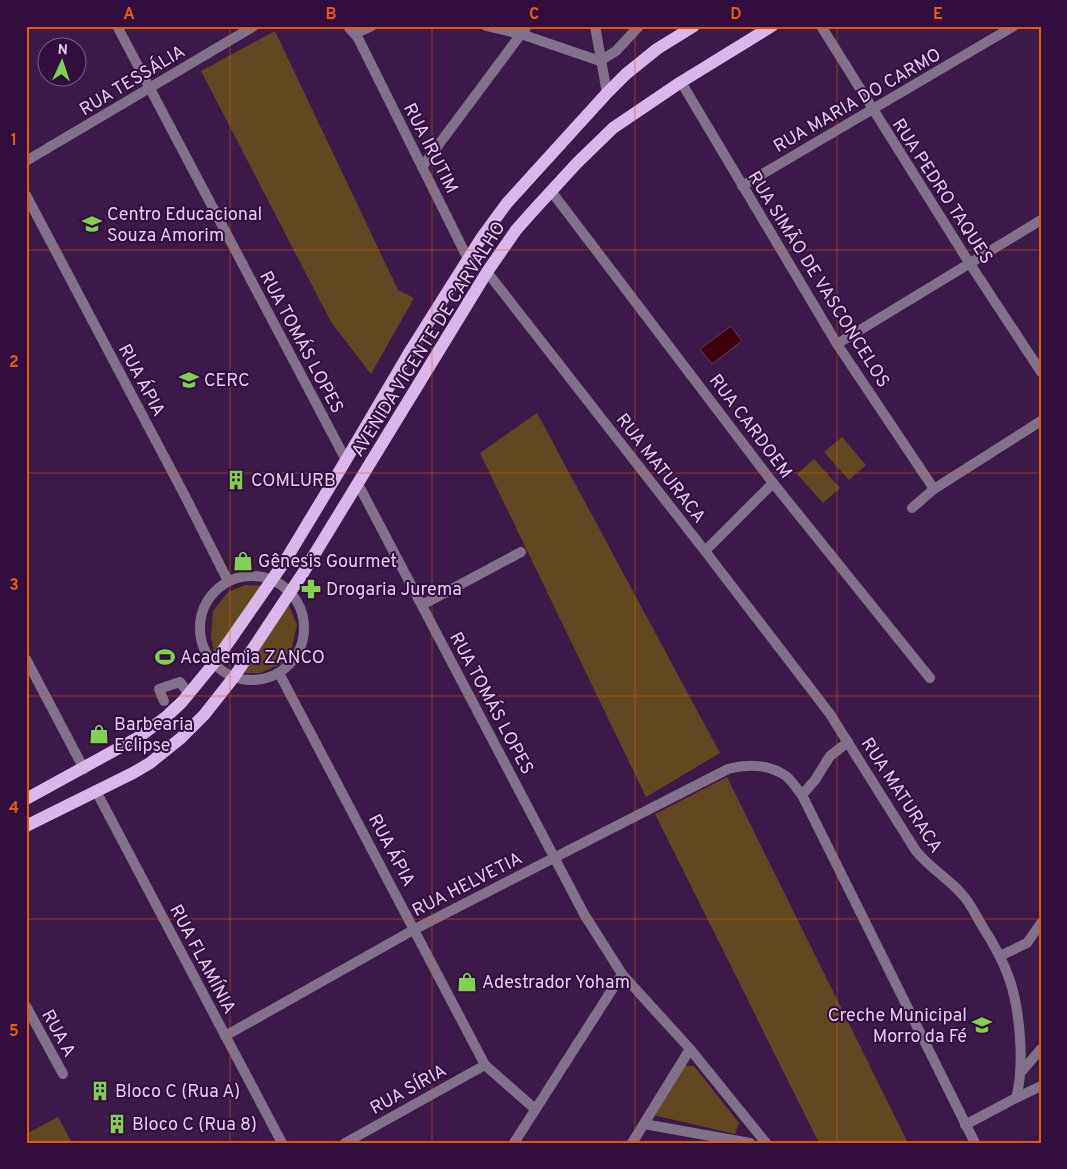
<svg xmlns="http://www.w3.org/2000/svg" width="1067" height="1169" font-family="Overpass,sans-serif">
	<rect width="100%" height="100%" fill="#3b1949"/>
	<!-- green -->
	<g fill="#624820">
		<polygon points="275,31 398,290 414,298 371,374 331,322 201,71"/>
		<polygon points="537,413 720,753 646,797 480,453"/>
		<polygon points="842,437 866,465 849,480 824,452"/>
		<polygon points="814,459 840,488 823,503 797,474"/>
		<polygon points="245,585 264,586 214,652 211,636 213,611 228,592"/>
		<polygon points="289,605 297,625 292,647 281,664 260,673 240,673"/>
		<polygon points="727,777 908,1143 819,1143 655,814"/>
		<polygon points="682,1066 694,1066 739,1123 735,1134 653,1115"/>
		<polygon points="58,1117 72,1143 26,1143 26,1134"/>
	</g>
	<!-- water -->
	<polygon fill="#3c000c" stroke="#6e3e4f" points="731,326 742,341 712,364 700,349"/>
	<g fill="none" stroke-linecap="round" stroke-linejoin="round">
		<!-- minor -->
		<g stroke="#82718a" stroke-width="10">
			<polyline points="117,26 346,460"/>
			<polyline points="486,26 521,34 600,61"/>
			<polyline points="595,26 607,93"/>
			<polyline points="821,26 970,264 1041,372"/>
			<polyline points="349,28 361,31 372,26"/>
			<polyline points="350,29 358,38 468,259"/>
			<polyline points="600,61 616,51 639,26"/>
			<polyline points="681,82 837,344 934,489"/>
			<polyline points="26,161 254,26"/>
			<polyline points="422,167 527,26"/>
			<polyline points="742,186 1014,26"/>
			<polyline points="551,191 773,483 930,678"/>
			<polyline points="26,195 185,496 228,581"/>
			<path d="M 487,272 L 705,551 L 830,714 L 916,851 C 930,868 946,877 960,892 C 969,901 975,913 981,924 C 992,941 1002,958 1009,978 C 1020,1009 1025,1066 1016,1098 L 965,1125"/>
			<polyline points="837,344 1041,220"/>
			<polyline points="912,508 934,489 1041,421"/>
			<polyline points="705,551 773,483"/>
			<circle cx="252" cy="628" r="52"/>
			<polyline points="422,605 521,552"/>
			<polyline points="279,673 485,1065 535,1109"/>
			<polyline points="164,701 159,689 180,682 189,694"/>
			<polyline points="96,791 282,1143"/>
			<polyline points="802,795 815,780 830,756 848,742"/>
			<polyline points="1000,956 1027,943 1041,923"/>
			<polyline points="26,1006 63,1074"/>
			<path d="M 225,1036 L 415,929 L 728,769 C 747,764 769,764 786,776 C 792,781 797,789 802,795 L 975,1143"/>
			<polyline points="1021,1072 1041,1049"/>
			<polyline points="1016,1098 1041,1086"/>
			<polyline points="644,1124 750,1143"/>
			<polyline points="345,1143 485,1065"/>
			<polyline points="514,1143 622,974"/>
			<polyline points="632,1143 690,1049"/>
		</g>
		<!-- tertiary -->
		<g stroke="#82718a" stroke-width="10">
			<polyline points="358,484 584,914 622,974 690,1049 766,1143"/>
			<polyline points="26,659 84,769"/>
		</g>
		<!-- primary -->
		<g stroke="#dab7ea" stroke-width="12">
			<polyline points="26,799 139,737 167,716 182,702 214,663 285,561 346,460 409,353 482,237 507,203 607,93 626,74 657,49 694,26"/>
			<polyline points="26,826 133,773 150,763 181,738 204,715 234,677 303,573 487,272 516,230 532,212 577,163 613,128 681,82 772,26"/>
		</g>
	</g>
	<!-- grid -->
	<path fill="none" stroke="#e8590c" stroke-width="1" stroke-opacity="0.55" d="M 230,26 L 230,1143M 432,26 L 432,1143M 635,26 L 635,1143M 837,26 L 837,1143M 26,250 L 1041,250M 26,473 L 1041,473M 26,696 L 1041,696M 26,919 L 1041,919"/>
	<!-- icons -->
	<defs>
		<symbol id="school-bare" viewBox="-9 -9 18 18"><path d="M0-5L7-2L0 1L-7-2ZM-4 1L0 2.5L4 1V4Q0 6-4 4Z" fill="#81d050" stroke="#310e3e" stroke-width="2.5" paint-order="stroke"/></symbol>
		<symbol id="building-bare" viewBox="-9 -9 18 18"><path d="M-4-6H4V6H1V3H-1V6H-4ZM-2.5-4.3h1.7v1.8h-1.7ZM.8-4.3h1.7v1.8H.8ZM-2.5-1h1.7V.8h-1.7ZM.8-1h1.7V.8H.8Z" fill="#81d050" stroke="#310e3e" stroke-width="2.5" paint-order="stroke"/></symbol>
		<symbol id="shop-bare" viewBox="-9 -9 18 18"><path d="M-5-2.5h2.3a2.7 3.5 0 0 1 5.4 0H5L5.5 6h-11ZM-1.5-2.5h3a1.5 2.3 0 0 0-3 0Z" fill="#81d050" stroke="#310e3e" stroke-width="2.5" paint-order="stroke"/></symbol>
		<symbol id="pharmacy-bare" viewBox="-9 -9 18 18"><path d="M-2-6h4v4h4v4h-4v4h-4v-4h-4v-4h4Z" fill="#81d050" stroke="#310e3e" stroke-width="2.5" paint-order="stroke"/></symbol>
		<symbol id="stadium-bare" viewBox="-9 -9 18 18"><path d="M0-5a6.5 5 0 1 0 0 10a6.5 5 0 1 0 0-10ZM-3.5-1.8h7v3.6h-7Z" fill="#81d050" stroke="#310e3e" stroke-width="2.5" paint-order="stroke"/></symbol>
	</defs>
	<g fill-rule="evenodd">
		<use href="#school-bare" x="78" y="210" width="28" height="28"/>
		<use href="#school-bare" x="175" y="366" width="28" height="28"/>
		<use href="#building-bare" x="222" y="466" width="28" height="28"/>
		<use href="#shop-bare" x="229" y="547" width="28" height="28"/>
		<use href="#pharmacy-bare" x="297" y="575" width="28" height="28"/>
		<use href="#stadium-bare" x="151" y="643" width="28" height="28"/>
		<use href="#shop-bare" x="85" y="720" width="28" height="28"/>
		<use href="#shop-bare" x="453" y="968" width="28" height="28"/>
		<use href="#school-bare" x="968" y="1011" width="28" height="28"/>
		<use href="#building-bare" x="86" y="1077" width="28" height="28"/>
		<use href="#building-bare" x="103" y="1110" width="28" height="28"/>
	</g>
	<g text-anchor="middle" stroke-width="4" stroke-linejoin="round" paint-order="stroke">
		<!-- street labels -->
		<g font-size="18" fill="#e2cdeb" stroke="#310e3e">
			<text transform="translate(132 80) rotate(-31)" y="6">RUA TESSÁLIA</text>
			<text transform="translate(857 100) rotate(-30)" y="6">RUA MARIA DO CARMO</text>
			<text transform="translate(431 148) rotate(63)" y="6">RUA IRUTIM</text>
			<text transform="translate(943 191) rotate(57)" y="6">RUA PEDRO TAQUES</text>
			<text transform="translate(819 279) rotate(58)" y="6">RUA SIMÃO DE VASCONCELOS</text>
			<text transform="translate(428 339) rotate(-58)" y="6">AVENIDA VICENTE DE CARVALHO</text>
			<text transform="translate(302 342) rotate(62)" y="6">RUA TOMÁS LOPES</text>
			<text transform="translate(142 380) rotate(62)" y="6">RUA ÁPIA</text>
			<text transform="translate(751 426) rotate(53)" y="6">RUA CARDOEM</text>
			<text transform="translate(661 468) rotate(52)" y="6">RUA MATURACA</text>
			<text transform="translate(492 703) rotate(62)" y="6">RUA TOMÁS LOPES</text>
			<text transform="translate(902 795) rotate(57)" y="6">RUA MATURACA</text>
			<text transform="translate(392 850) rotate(62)" y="6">RUA ÁPIA</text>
			<text transform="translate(467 884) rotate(-27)" y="6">RUA HELVETIA</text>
			<text transform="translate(203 959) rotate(62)" y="6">RUA FLAMÍNIA</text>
			<text transform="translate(59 1033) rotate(61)" y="6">RUA A</text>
			<text transform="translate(408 1089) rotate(-29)" y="6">RUA SÍRIA</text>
		</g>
		<!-- poi labels -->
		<g font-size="18" fill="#e2cdeb" stroke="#310e3e" text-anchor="start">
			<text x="107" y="220">Centro Educacional<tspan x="107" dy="21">Souza Amorim</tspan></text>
			<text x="204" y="386">CERC</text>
			<text x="251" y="486">COMLURB</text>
			<text x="258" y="567">Gênesis Gourmet</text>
			<text x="326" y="595">Drogaria Jurema</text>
			<text x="180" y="663">Academia ZANCO</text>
			<text x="114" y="730">Barbearia<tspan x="114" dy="21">Eclipse</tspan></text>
			<text x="482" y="988">Adestrador Yoham</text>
			<text x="967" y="1021" text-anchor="end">Creche Municipal<tspan x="967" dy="21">Morro da Fé</tspan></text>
			<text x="115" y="1097">Bloco C (Rua A)</text>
			<text x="132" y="1130">Bloco C (Rua 8)</text>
		</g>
	</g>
	<!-- border -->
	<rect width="1067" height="1169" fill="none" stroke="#310e3e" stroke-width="55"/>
	<!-- north arrow -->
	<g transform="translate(62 62) rotate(3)"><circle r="24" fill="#310e3e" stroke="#785a83"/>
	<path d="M0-4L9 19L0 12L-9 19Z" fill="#81d050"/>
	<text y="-8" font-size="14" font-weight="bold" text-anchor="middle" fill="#e2cdeb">N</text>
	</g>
	<rect x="28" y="28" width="1012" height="1114" fill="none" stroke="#e8590c" stroke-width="2"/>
	<g font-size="16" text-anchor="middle" font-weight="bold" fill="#e8590c">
		<text x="129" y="19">A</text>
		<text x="331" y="19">B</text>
		<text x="534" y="19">C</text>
		<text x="736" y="19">D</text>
		<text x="938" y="19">E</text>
		<text x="14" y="145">1</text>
		<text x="14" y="367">2</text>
		<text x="14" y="590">3</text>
		<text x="14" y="813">4</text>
		<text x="14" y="1036">5</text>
	</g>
</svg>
